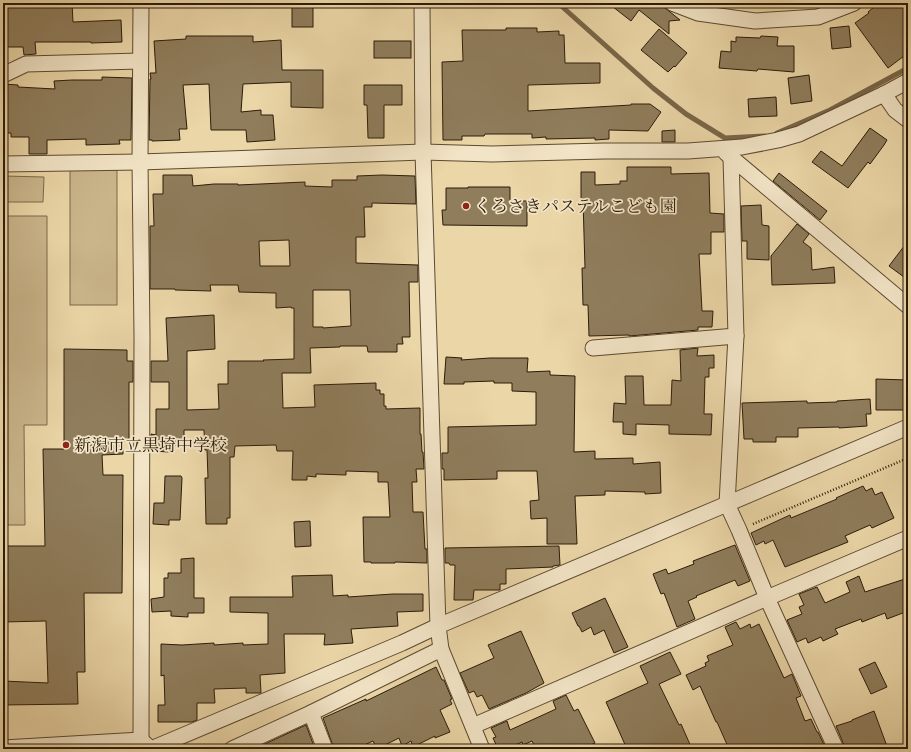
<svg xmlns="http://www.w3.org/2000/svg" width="911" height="752" font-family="Cardo,'Noto Serif JP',serif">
	<rect width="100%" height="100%" fill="#ebd6a7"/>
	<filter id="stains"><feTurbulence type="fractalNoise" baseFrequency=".005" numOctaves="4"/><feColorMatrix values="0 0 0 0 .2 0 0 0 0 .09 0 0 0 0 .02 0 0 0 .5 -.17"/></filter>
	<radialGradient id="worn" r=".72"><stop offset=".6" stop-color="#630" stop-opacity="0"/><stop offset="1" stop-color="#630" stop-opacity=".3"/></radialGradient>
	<!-- green -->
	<g fill="#cbb68c" stroke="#7c694b">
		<rect x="70" y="170" width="47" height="135"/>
		<polygon points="3,176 44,177 43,202 3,202"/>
		<polygon points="3,216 47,216 47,425 24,425 25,525 3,525"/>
	</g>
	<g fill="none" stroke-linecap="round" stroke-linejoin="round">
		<!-- stream -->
		<g stroke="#786648" stroke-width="5">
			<polyline points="558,3 653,88 686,114 725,138 765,136"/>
			<polyline points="777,133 830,110 908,68"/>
		</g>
	</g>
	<!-- building -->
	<g fill="#8f7d5c" stroke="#2c1c0a" fill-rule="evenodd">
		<polygon points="3,3 72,3 73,22 121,20 122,42 91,43 91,42 35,42 36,54 24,55 23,47 3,47"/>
		<rect x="292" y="3" width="21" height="24"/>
		<polygon points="608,3 659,3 680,20 669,21 669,34 639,10 631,21"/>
		<polygon points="879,3 908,3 908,53 888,68 855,23 869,13 868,12"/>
		<polygon points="849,26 851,47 832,49 830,28"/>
		<polygon points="506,28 537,28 537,32 559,31 559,35 564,35 565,63 600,63 600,83 528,85 528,111 631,105 631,104 650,104 661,112 648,131 609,130 609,139 595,140 595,138 546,139 546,137 532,138 532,134 485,134 484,136 462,136 462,140 443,140 442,62 463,61 462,30 506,30"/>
		<polygon points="659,29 687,53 675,67 674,66 668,72 641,50"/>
		<polygon points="186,36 253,36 253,42 281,40 282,70 323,70 323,108 291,107 291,82 243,84 241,112 261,110 261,115 273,115 275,140 247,142 246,130 211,130 209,84 183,85 187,129 179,129 180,140 152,141 152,140 149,140 150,79 151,79 150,73 156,73 154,41 186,39"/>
		<polygon points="761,36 778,37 777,46 794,46 794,72 758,69 757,71 719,68 721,51 731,52 731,41 736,42 736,37 760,38"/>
		<rect x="374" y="41" width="37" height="17"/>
		<polygon points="809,75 812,101 791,104 788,78"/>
		<polygon points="102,77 132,78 131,140 119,140 120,144 86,145 86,139 47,140 47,154 29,154 29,137 11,137 11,133 3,133 3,84 18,85 18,87 55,89 54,81 72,80 102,80"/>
		<polygon points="364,85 402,85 402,105 384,105 384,138 368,138 367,105 364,105"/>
		<polygon points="776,97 777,116 749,117 748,99"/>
		<polygon points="870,128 887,140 884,145 870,164 868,162 848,188 812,162 821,151 842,166"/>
		<polygon points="675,130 675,142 662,142 662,131"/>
		<polygon points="627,167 671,167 671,174 709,173 710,213 724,214 724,232 711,232 711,254 699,254 702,311 713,311 712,327 698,327 698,330 629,336 629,335 589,336 588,305 583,305 582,268 585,268 583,200 581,200 581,172 595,172 595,185 620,184 620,181 627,181"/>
		<polygon points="779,173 827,211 820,220 773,181"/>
		<path d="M 163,175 L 192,175 L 193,186 L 214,184 L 238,184 L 238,185 L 305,182 L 305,186 L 332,187 L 332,180 L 357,180 L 357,176 L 382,175 L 415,176 L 416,204 L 372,203 L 372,207 L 364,207 L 365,237 L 356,237 L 356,263 L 418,265 L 418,282 L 409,282 L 410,337 L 402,337 L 403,344 L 397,344 L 397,352 L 368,352 L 367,346 L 340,346 L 340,347 L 310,348 L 311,373 L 282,373 L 283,408 L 315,407 L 314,385 L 376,383 L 376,390 L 380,390 L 380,394 L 384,394 L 384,406 L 386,406 L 386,409 L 420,408 L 420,434 L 421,434 L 422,452 L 423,452 L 424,469 L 416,469 L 417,482 L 412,482 L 413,512 L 423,512 L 425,549 L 427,549 L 427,563 L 395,562 L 395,563 L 371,563 L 371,562 L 364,562 L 363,517 L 390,517 L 388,482 L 378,482 L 378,472 L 346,471 L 346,475 L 316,474 L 316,477 L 307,476 L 307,480 L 292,480 L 293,451 L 277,451 L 276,445 L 235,446 L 234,457 L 230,457 L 230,518 L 227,518 L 227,524 L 206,524 L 205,478 L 208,478 L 207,450 L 205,450 L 204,430 L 184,430 L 184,441 L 176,441 L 176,445 L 170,445 L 170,452 L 151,451 L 151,434 L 156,435 L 156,409 L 169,409 L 169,382 L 151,382 L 151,361 L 168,361 L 166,318 L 214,315 L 215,349 L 187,351 L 187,410 L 219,409 L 218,384 L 228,384 L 228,361 L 264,361 L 263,360 L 294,359 L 294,308 L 291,308 L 291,307 L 276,308 L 276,293 L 239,292 L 238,285 L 210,285 L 211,291 L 175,290 L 175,289 L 150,289 L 150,226 L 154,226 L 153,194 L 163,194 ZM 289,240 L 290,266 L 260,266 L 259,241 ZM 313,290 L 350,290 L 351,326 L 323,328 L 323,327 L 313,327 Z"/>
		<polygon points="468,187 510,187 510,201 527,201 527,226 443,225 442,210 446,210 446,188 468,188"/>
		<polygon points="761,205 762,225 769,226 769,260 747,259 747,241 742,241 741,206"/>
		<polygon points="797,224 809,234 803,242 811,248 812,270 834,267 835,283 772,285 771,256"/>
		<polygon points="908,241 908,280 889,266"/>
		<polygon points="698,348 697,356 714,355 714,368 709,368 709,377 705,377 704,414 712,414 711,435 669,434 669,425 636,424 636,435 623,434 623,422 613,422 614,403 626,404 625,376 643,376 644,405 671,405 672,380 681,381 680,350"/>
		<polygon points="64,349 127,350 127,361 133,361 133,382 129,382 129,441 123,441 123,454 102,455 103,475 123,475 122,593 84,593 85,672 77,672 78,704 3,705 3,681 48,683 46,621 3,622 3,546 45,546 43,449 64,449"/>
		<polygon points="446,357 462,358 461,360 490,358 528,358 527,372 550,371 550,375 575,376 574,452 595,451 595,459 633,458 633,464 660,462 661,493 645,494 645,492 605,491 605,495 575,496 577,544 547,544 547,518 531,519 530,501 539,500 537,471 497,471 497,479 444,480 444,469 442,469 442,453 448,453 448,427 536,425 536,392 512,391 512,383 494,383 494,381 464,382 464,384 444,384"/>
		<polygon points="876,379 908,380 908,410 876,410"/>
		<polygon points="870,399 871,414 866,414 867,426 839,428 839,427 798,428 798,437 776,437 776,442 753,442 753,439 744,439 742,403 807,401 807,403 837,402 837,401"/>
		<polygon points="165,476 181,476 182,478 180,520 169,520 169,525 153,524 154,503 164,503"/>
		<polygon points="863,486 866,491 872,488 875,495 882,492 894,518 872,528 870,525 845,536 848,542 785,567 773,540 765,544 764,541 756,545 751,533 790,515 791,518 837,499 836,498"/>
		<polygon points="310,521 311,546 295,547 294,522"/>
		<polygon points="735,545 750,581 738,586 735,580 696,596 697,597 688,601 695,619 677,627 664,593 661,594 653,574 666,569 668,574 694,564 693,561"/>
		<polygon points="559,546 560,565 553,566 553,567 506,569 506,584 500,584 500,590 474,590 473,600 454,600 455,565 450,565 449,563 445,563 445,548"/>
		<polygon points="194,558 194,598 204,598 204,613 188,613 188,617 171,616 171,611 152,612 151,599 164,597 164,578 168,578 168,573 181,573 181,559"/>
		<polygon points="332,575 333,596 348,595 348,597 393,594 423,594 423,611 397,612 398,626 351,629 353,643 324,645 325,634 284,634 285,673 260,675 261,693 246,693 246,688 214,689 215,703 197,703 197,720 192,722 158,722 158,705 165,705 164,675 161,676 161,644 182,645 214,643 214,645 243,643 243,645 268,644 268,613 230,612 230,597 293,597 292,576"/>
		<polygon points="859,576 865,592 908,578 908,611 887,619 885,613 862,622 861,619 835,629 838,634 823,641 821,637 808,643 806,638 797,642 787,620 802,614 799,607 804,605 799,594 817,587 825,603 850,592 846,582"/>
		<polygon points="605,598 628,647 614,653 604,630 594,635 591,627 582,632 579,626 578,626 572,613"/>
		<polygon points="736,622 740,629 750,624 751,628 759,624 784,678 792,674 801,696 796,698 805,721 811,719 817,732 818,732 826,749 729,749 717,722 716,722 700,686 693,690 686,675 706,666 705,663 709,661 707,656 733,645 725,627"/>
		<polygon points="521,631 544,683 526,693 489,709 482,695 477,697 474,691 469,693 460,673 494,658 488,645"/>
		<polygon points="670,652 681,674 659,684 679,725 681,724 692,749 627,749 606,702 648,683 640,666"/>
		<polygon points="875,662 887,687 871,694 859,669"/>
		<polygon points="436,667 442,680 444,680 452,699 450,700 452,704 440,710 450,732 435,738 435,736 413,747 411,741 402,746 399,738 377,749 373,741 356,749 353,745 344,749 334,749 333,746 323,718 366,699 366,701"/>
		<polygon points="566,695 574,711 578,709 595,743 582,749 536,749 532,741 523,745 522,742 506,749 498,749 493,738 496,737 491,728 507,721 510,730 556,709 553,701"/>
		<polygon points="874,711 888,749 845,749 844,745 836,726 852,721 852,720"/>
		<polygon points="306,725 315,749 254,749"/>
	</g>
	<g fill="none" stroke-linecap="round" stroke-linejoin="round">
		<defs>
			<g id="minor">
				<polyline points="422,3 423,152 438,626 441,649 482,749"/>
				<polyline points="672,3 698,13 755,21 818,17 854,3"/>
				<polyline points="3,75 26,64 140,61"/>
				<polyline points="884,94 895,110 908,120"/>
				<polyline points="726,153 908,306"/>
				<polyline points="731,157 736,336 727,504 739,530 767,598 836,749"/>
				<polyline points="3,164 140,162 423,152 492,154 604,151 688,151 742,147 778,140 799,134 884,94 908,81"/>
				<polyline points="593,348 736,336"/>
				<polyline points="311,713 325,749"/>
				<polyline points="473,726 767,598 908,538"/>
				<polyline points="3,748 141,740 151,749 402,643 438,626 727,504 908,427"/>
				<polyline points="139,749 141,740 142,336 140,162 141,3"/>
				<polyline points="232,749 311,713 441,649"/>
			</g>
		</defs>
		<!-- minor casing -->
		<use href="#minor" stroke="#5c4a31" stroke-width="17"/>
		<!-- path -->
		<polyline stroke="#2c1c0a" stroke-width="2.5" stroke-dasharray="1 2" stroke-linecap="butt" points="753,524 908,458"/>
		<!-- minor -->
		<use href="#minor" stroke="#f2e4c6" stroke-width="15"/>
	</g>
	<!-- markers -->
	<g fill="#8f2418" stroke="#f2e4c6" stroke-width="1.5">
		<circle cx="466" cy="206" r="4"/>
		<circle cx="66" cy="445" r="4"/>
	</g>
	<g text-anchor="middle" stroke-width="3.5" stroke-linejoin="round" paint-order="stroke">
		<!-- poi labels -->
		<g font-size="17" fill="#2c1c0a" stroke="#f2e4c6" text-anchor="start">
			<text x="474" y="212">くろさきパステルこども園</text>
			<text x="74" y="451">新潟市立黒埼中学校</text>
		</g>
	</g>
	<!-- margin -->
	<rect width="911" height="752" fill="none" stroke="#ebd6a7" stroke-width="16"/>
	<rect x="4" y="4" width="903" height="744" fill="none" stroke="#2c1c0a" stroke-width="2"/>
	<rect x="8" y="8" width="895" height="736" fill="none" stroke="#2c1c0a"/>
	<rect width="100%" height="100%" filter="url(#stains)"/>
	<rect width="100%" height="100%" fill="url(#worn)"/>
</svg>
